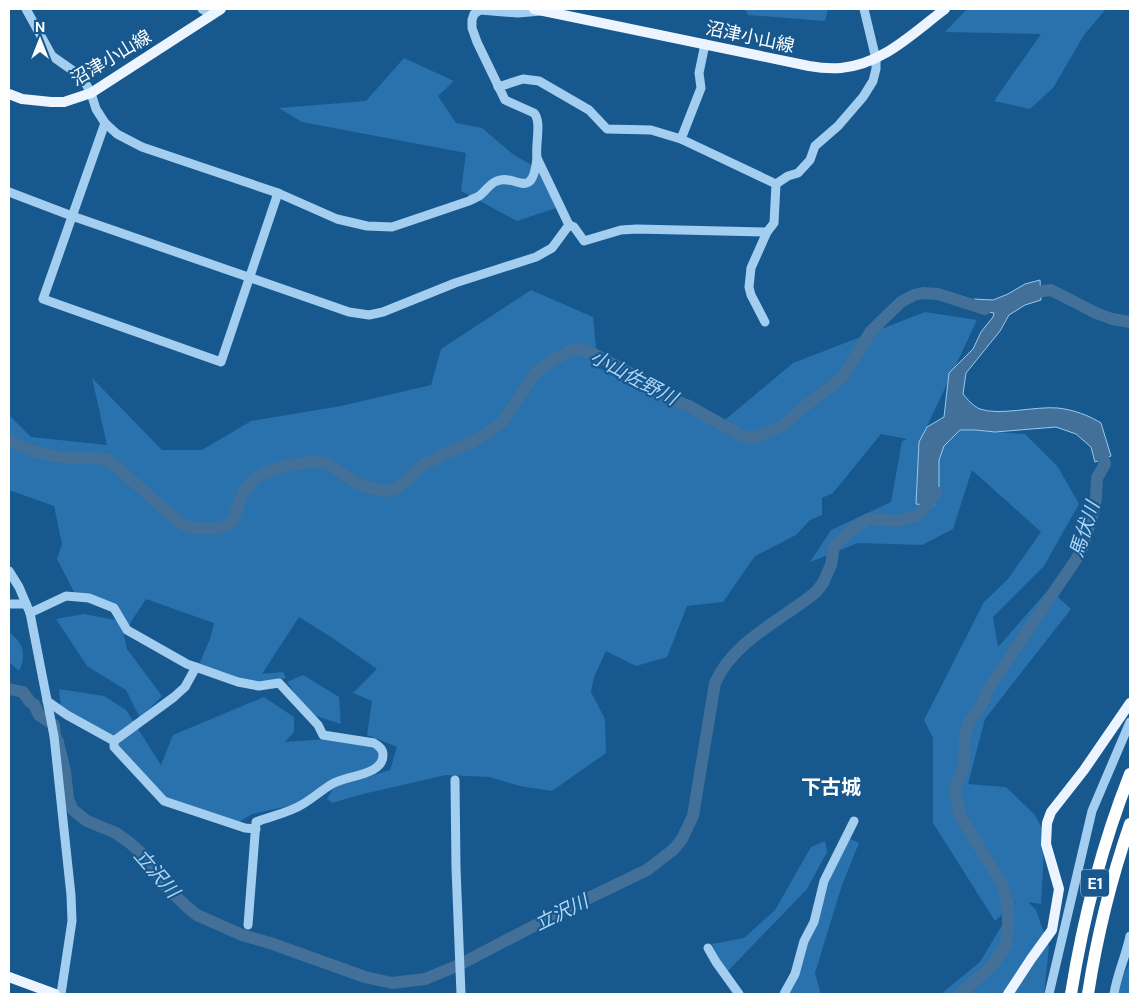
<svg xmlns="http://www.w3.org/2000/svg" width="1139" height="1003" font-family="'DM Sans','Noto Sans JP',sans-serif">
	<rect width="100%" height="100%" fill="#17588f"/>
	<!-- green -->
	<g fill="#2972ad">
		<polygon points="745,9 828,9 825,21 748,15"/>
		<polygon points="967,9 1106,9 1084,35 1053,88 1030,109 994,101 1041,34 945,32"/>
		<polygon points="404,58 454,81 438,96 456,123 482,128 514,155 544,172 556,208 517,221 461,191 466,153 302,122 279,108 366,101"/>
		<polygon points="531,290 593,317 598,368 651,388 720,424 793,363 925,312 977,320 922,437 965,430 1025,434 1058,467 1079,504 1044,566 993,617 998,647 1049,589 1071,609 985,719 968,784 1006,787 1034,814 1045,833 1041,904 1028,902 1036,910 1049,947 1044,994 941,994 980,962 1016,902 995,921 933,823 933,738 924,720 984,602 1008,579 1041,532 972,470 953,529 922,545 858,543 810,562 831,530 891,502 902,441 907,439 881,434 833,493 822,498 822,515 810,520 796,535 755,556 723,602 687,606 667,657 636,666 606,651 594,677 591,692 605,719 606,753 552,791 520,786 489,777 446,775 363,794 332,803 327,799 334,787 390,770 397,747 367,735 372,701 353,693 377,669 334,639 299,617 262,674 283,672 286,678 264,685 198,667 210,639 214,623 146,599 127,628 121,622 127,649 162,696 140,718 126,690 87,666 56,619 84,614 121,621 109,606 74,592 57,559 62,544 54,506 9,490 9,415 31,437 107,445 92,378 162,450 202,450 251,421 341,406 431,385 441,349"/>
		<path d="M 9,632 C 23,643 27,654 19,671 L 9,662 Z"/>
		<polygon points="303,675 339,697 341,724 310,714 287,682"/>
		<polygon points="59,689 104,696 126,710 161,765 173,735 264,697 294,717 294,732 285,742 325,739 379,746 381,764 299,804 252,814 231,827 170,802 131,763 114,740 61,709"/>
		<polygon points="846,837 859,843 842,885 815,973 821,994 785,994"/>
		<polygon points="825,841 827,852 807,889 726,973 712,944 744,938 775,910 811,847"/>
		<polygon points="1130,963 1130,994 1117,994 1119,982"/>
	</g>
	<!-- water -->
	<path fill="#427098" stroke="#96caf2" d="M 1040,280 L 1041,300 L 1025,305 L 1009,315 L 1000,331 L 966,373 L 963,394 C 968,400 973,406 980,409 C 999,416 1035,406 1058,408 C 1074,410 1088,415 1101,423 L 1111,456 L 1095,462 L 1091,447 L 1076,434 L 1056,427 L 995,432 L 976,430 L 960,430 L 944,446 L 939,460 L 939,493 L 934,506 L 916,504 L 919,442 L 927,427 L 944,417 L 949,373 L 973,349 L 981,332 L 993,317 L 994,313 L 969,308 L 974,299 L 993,300 L 1008,294 L 1025,284 Z"/>
	<g fill="none" stroke-linecap="round" stroke-linejoin="round">
		<!-- river -->
		<g stroke="#427098" stroke-width="12">
			<polyline points="1026,295 1028,293 1051,290 1096,313 1112,319 1130,322"/>
			<path d="M 9,441 L 33,451 L 59,457 L 105,459 L 110,461 L 179,522 L 191,528 L 214,529 L 228,525 L 232,522 C 237,512 239,499 245,490 C 248,485 255,478 261,475 C 272,468 312,459 324,463 C 334,466 341,473 350,479 C 360,485 373,490 385,491 C 402,492 410,474 422,466 C 449,449 481,443 504,420 L 535,373 L 550,362 L 570,351 L 580,349 L 594,354 L 637,377 L 659,394 L 689,406 L 742,436 L 754,438 L 782,426 L 810,402 L 836,383 L 844,375 L 871,331 L 901,302 L 914,295 L 923,293 L 938,294 L 985,309"/>
			<path d="M 9,689 L 23,692 L 30,702 L 34,704 L 39,715 L 54,725 L 55,736 L 58,742 L 65,771 L 68,799 L 73,810 L 87,821 L 116,833 L 130,843 L 148,859 L 166,887 L 187,907 L 197,915 L 242,935 L 270,943 L 365,977 L 392,983 L 425,979 L 459,965 L 570,907 L 647,870 L 674,849 L 682,839 L 693,816 L 715,683 C 733,641 782,620 816,592 L 823,583 L 831,565 L 834,546 L 855,527 L 869,519 L 899,521 L 917,516 L 929,503 L 936,492"/>
			<polyline points="960,994 993,965 1006,945 1008,925 1008,905 1002,884 960,816 956,797 956,785 964,766 965,735 970,721 982,704 988,689 1077,558 1083,546 1093,513 1096,498 1097,478 1105,464 1098,444"/>
		</g>
		<!-- minor -->
		<g stroke="#a3ceef" stroke-width="9">
			<path d="M 26,9 L 52,56 L 82,77 L 91,93 L 96,109 L 105,123 L 117,134 L 142,147 L 278,193 L 337,219 L 367,226 L 392,227 L 469,201 C 472,199 476,198 479,196 C 485,192 490,183 497,181 C 516,173 532,203 537,158"/>
			<polyline points="202,9 211,14"/>
			<polyline points="705,44 699,73 701,88 681,139 776,184 774,223 767,232 751,268 749,287 751,295 765,322"/>
			<polyline points="498,87 523,79 539,81 589,110 607,129 651,130 681,139"/>
			<polyline points="105,123 43,299 221,362 278,193"/>
			<polyline points="776,184 788,176 798,173 810,160 815,146 838,126 863,97 873,81 876,69 876,59 864,9"/>
			<path d="M 9,192 L 72,216 L 349,312 L 369,315 L 383,312 L 455,283 L 536,257 L 552,248 L 569,225 L 537,158 C 535,144 542,122 534,113 L 505,100 L 477,42 L 472,28 L 472,20 L 474,14 L 480,10 L 518,13 L 541,11"/>
			<polyline points="569,225 574,227 584,241 621,230 637,229 767,232"/>
			<polyline points="9,571 19,587 30,613 54,736 71,895 72,921 61,994"/>
			<polyline points="9,604 26,604"/>
			<path d="M 30,613 L 66,596 L 89,598 L 114,608 L 127,630 L 187,664 L 238,682 L 259,686 L 279,683 L 318,725 L 323,735 L 374,743 C 379,746 383,749 383,755 C 383,776 346,775 332,784 C 322,790 313,798 303,804 C 289,813 271,816 256,822 L 248,925"/>
			<polyline points="47,701 67,715 114,741 114,747 164,801 245,828 256,829"/>
			<polyline points="114,741 174,697 185,687 196,667"/>
			<polyline points="455,780 456,868 461,994"/>
			<polyline points="708,948 716,962 739,994"/>
			<polyline points="784,994 795,974 804,941 814,922 824,881 854,821"/>
			<polyline points="1049,994 1092,811 1130,722"/>
			<path d="M 1114,994 C 1117,974 1126,956 1130,936"/>
		</g>
		<!-- major -->
		<g stroke="#ecf5ff" stroke-width="10">
			<path d="M 534,9 L 809,66 C 820,68 830,69 841,68 C 883,64 913,33 945,9"/>
			<polyline points="9,94 22,99 51,102 64,102 91,93 221,9"/>
			<polyline points="9,977 55,994"/>
			<polyline points="1008,994 1031,959 1052,930 1059,889 1046,844 1047,823 1051,812 1084,770 1130,703"/>
		</g>
		<!-- highway -->
		<g stroke="#fff" stroke-width="12">
			<path d="M 1071,994 C 1083,919 1102,845 1130,774"/>
			<path d="M 1088,994 C 1097,936 1111,879 1130,824"/>
		</g>
	</g>
	<g text-anchor="middle" stroke-width="4.5" stroke-linejoin="round" paint-order="stroke">
		<!-- shield labels -->
		<rect fill="#17588f" stroke="#b9cddd" stroke-width="1" x="1081" y="869.5" width="28" height="27" rx="4"/>
		<g font-size="16" font-weight="bold" fill="#fff">
			<text x="1095" y="889">E1</text>
		</g>
		<!-- street labels -->
		<g font-size="18" fill="#fff" stroke="#17588f">
			<text transform="translate(750 37) rotate(12)" y="6">沼津小山線</text>
			<text transform="translate(111 58) rotate(-31)" y="6">沼津小山線</text>
		</g>
		<!-- water labels -->
		<g font-size="19" font-style="italic" fill="#afd7f6" stroke="#17588f">
			<text transform="translate(634 377) rotate(28)" y="7">小山佐野川</text>
			<text transform="translate(1084 529) rotate(-72)" y="7">馬伏川</text>
			<text transform="translate(157 873) rotate(49)" y="7">立沢川</text>
			<text transform="translate(561 912) rotate(-26)" y="7">立沢川</text>
		</g>
		<!-- quarter labels -->
		<g font-size="20" font-weight="bold" fill="#fff" stroke="#17588f">
			<text x="831" y="794">下古城</text>
		</g>
	</g>
	<!-- border -->
	<rect width="1139" height="1003" fill="none" stroke="#ffffff" stroke-width="20"/>
	<!-- north arrow -->
	<g transform="translate(40 40)" stroke="#17588f" stroke-width="4" paint-order="stroke">
	<path d="M0-4L9 19L0 12L-9 19Z" fill="#ffffff"/>
	<text y="-8" font-size="14" font-weight="bold" text-anchor="middle" fill="#ffffff">N</text>
	</g>
</svg>
